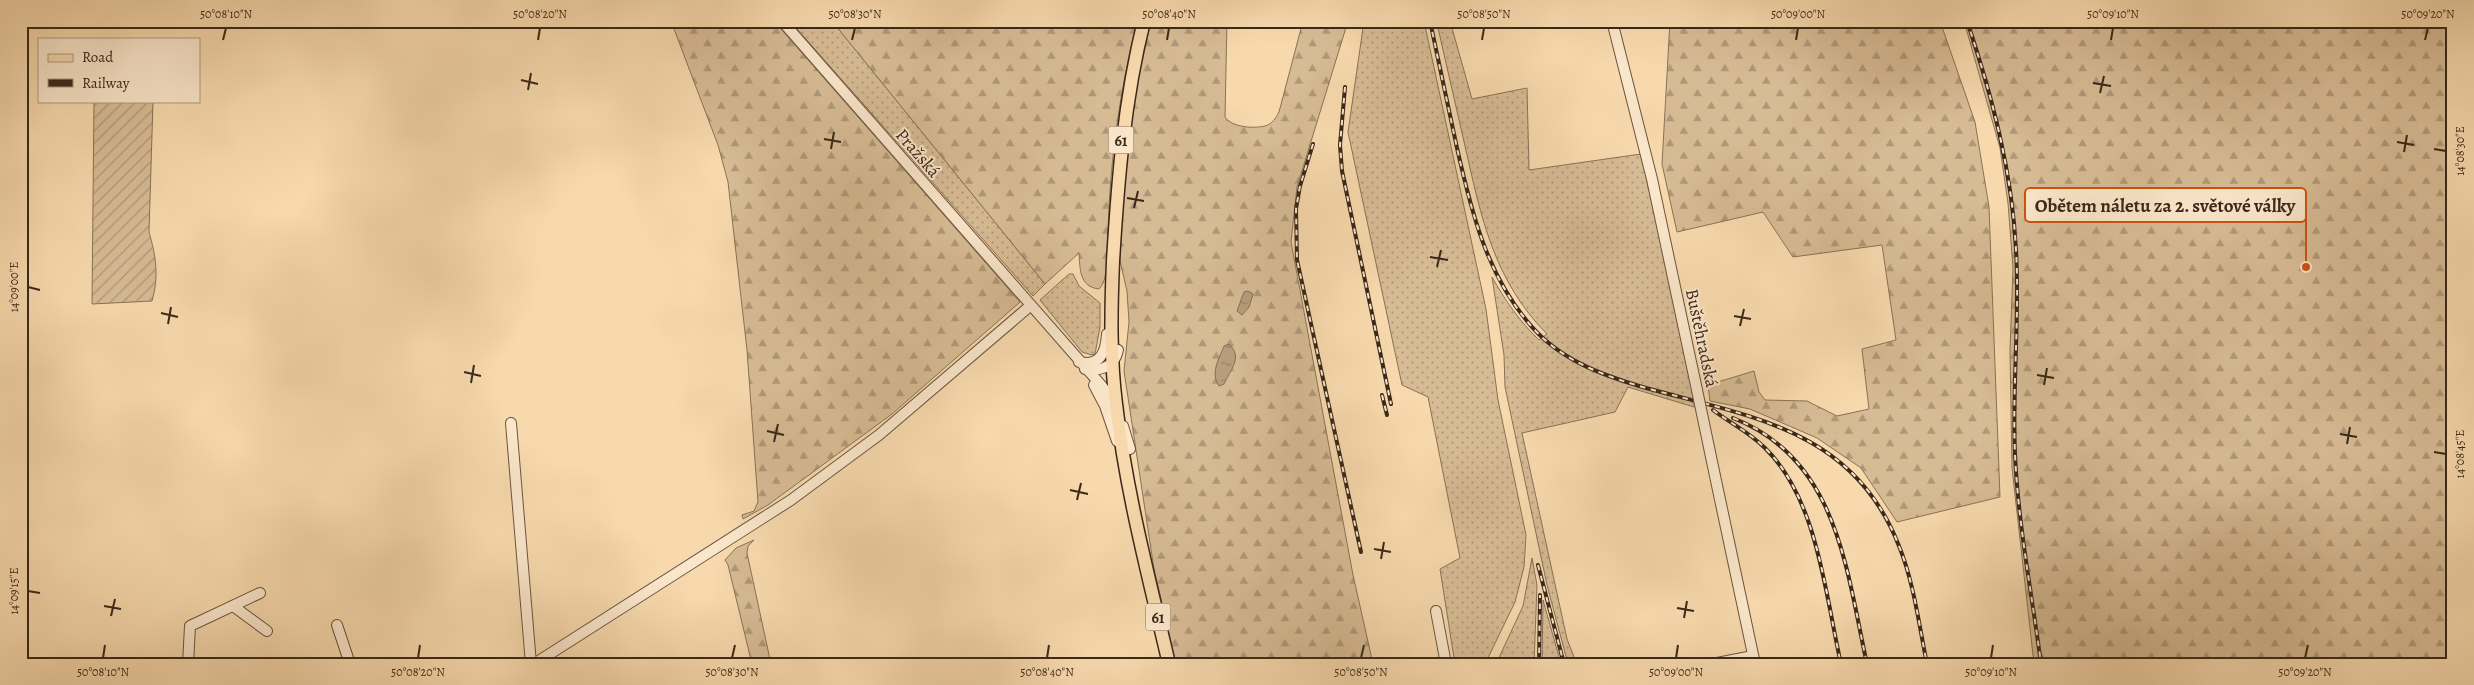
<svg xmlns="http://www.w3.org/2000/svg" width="2474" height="685" font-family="Alegreya,serif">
	<defs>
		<pattern id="grass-dots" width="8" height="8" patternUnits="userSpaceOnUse" patternTransform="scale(1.25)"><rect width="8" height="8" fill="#d7bb94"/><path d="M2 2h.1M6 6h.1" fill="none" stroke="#af9878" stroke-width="1.8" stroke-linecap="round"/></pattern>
		<pattern id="forest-firs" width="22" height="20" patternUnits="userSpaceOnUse" patternTransform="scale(1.25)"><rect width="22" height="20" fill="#d7bb94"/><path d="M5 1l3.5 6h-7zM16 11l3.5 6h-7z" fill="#af9878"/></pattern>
		<pattern id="garden-furrows" width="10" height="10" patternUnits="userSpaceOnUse" patternTransform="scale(1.25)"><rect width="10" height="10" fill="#d7bb94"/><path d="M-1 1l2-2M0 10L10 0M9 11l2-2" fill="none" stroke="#af9878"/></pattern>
		<pattern id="water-ripples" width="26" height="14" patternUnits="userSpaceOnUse" patternTransform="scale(1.25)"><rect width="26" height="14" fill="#b79d7b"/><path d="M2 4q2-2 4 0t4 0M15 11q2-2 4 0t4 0" fill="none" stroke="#968064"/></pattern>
	</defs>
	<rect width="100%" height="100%" fill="#f7d9ad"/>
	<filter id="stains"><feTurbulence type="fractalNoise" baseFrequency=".004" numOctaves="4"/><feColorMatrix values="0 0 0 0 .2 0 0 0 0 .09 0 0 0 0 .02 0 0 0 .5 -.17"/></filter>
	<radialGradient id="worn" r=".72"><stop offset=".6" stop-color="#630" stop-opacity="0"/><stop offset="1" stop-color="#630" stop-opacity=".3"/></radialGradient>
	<!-- grass -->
	<g fill="url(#grass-dots)" stroke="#887256">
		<polygon points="790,21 832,21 1045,284 1033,296"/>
		<polygon points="1364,21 1424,21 1486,309 1498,400 1526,535 1524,567 1515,602 1485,664 1455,664 1440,569 1460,558 1428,397 1402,385 1348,132"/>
		<path d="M 1450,21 L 1472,99 L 1527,88 L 1529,170 L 1641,154 L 1695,397 L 1694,407 L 1628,387 L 1615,412 L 1522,433 L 1567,639 L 1574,657 L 1580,664 L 1568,664 L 1547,585 L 1505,387 L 1504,355 L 1492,277 C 1505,300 1520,322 1539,340 L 1547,334 C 1494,281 1481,217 1465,146 C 1456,107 1447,67 1438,28 Z"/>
		<polygon points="1069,274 1073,274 1079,286 1100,303 1100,327 1095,354 1092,355 1082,352 1040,300"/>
		<polygon points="1532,558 1537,585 1534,664 1496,664 1523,606"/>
		<polygon points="1543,600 1561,664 1542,664"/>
	</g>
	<!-- forest -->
	<g fill="url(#forest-firs)" stroke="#887256">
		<polygon points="671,21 774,21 1020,302 892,414 768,505 743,519 742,515 754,511 758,502 747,350 728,182 718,145"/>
		<path d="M 832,21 L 1137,21 C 1120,90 1110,159 1108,230 C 1107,244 1110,279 1099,289 C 1079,287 1080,268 1079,253 L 1045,284 Z"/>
		<path d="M 1151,21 L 1227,21 L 1225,117 C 1231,127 1253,129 1265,126 C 1272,124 1276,118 1279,112 L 1303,21 L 1348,21 L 1297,187 L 1291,242 L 1353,575 L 1373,664 L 1176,664 L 1154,569 L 1124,371 L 1129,322 L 1127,291 L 1120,261 L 1124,169 L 1136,88 Z"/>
		<polygon points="1670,21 1940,21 1975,122 1989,207 2000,497 1897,522 1861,468 1817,438 1750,409 1710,401 1708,385 1754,371 1759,392 1765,400 1807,401 1837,416 1869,409 1862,349 1896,340 1882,245 1793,257 1763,212 1677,232 1662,164"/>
		<polygon points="1964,21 2453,21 2453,664 2034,664 2012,468 2010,351 2013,268 2008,203 2000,148"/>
		<polygon points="754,540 748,546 747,553 771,664 752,664 728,565 725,560 736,548"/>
	</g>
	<!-- garden -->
	<path fill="url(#garden-furrows)" stroke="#887256" d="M 94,101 L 153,101 L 149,232 C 156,256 159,277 152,301 L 92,304 Z"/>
	<!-- water -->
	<g fill="url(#water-ripples)" stroke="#856e54">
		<polygon points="1248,291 1253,294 1249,307 1242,315 1237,311 1244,292"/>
		<path d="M 1229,344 C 1243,357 1231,369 1224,384 L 1219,386 C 1210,373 1219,359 1224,346 Z"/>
	</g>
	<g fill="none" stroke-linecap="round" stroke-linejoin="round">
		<defs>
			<g id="minor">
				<polyline points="782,21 1101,385 1116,406"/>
				<polyline points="1612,21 1652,179 1697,390"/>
				<path d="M 1079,362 C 1100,367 1106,352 1107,334"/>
				<path d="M 1085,369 C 1100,371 1115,367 1118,350"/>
				<polyline points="1094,385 1105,406 1117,441"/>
				<polyline points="511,423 531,664"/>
				<polyline points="1123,426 1130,449"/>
				<polyline points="1715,476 1755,664"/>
				<polyline points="233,606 267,631"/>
				<polyline points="1436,611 1446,664"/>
				<polyline points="337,625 350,664"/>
				<polyline points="188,664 190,626 260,593"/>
				<polyline points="534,664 791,500 879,435 1030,306"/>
				<polyline points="1712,664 1753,656"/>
			</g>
			<path id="major" d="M 1144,21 C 1124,101 1118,180 1113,261 C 1111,309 1110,357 1116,404 C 1126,492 1149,578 1169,664"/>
		</defs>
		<!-- minor casing -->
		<use href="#minor" stroke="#69543e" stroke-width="12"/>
		<!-- major casing -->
		<use href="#major" stroke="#3a2819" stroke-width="15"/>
		<!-- minor -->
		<use href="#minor" stroke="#fae6ca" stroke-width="10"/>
		<!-- major -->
		<use href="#major" stroke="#f7d9ad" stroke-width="12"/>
		<defs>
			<g id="rail">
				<path d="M 1430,21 C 1439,64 1448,106 1457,148 C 1471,210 1486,272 1527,321 C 1557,359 1601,375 1646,388 C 1752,417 1854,430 1899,546 C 1914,583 1919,625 1927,664"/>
				<path d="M 1967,21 C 1992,96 2012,171 2016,250 C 2020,317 2012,386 2015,454 C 2018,524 2032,594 2041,664"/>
				<polyline points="1345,87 1340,145 1342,171 1391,404"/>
				<polyline points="1313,144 1300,186 1296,209 1297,260 1361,552"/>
				<polyline points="1382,395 1387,415"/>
				<path d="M 1713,410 C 1730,423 1749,432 1765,448 C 1818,500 1825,594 1841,664"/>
				<path d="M 1733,418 C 1838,459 1846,569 1867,664"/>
				<polyline points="1538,565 1564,664"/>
				<polyline points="1539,664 1540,595"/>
			</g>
		</defs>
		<!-- rail casing -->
		<use href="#rail" stroke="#3a2819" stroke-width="4"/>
		<!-- rail -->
		<use href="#rail" stroke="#fae6ca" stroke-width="2" stroke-dasharray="5.5" stroke-linecap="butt"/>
		<defs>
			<polyline id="minor-bridge" points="1697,390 1715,476"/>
		</defs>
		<!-- minor-bridge casing -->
		<use href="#minor-bridge" stroke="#69543e" stroke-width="12" stroke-linecap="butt"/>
		<!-- minor-bridge -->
		<use href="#minor-bridge" stroke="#fae6ca" stroke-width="10"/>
	</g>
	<!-- ticks -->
	<path fill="none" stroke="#3a2819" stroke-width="2" d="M 223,40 L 226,28M 538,40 L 540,28M 852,40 L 855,28M 1167,40 L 1169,28M 1482,40 L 1484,28M 1796,40 L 1798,28M 2111,40 L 2113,28M 2425,40 L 2428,28M 521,80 L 538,84M 2093,83 L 2111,86M 528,90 L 531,73M 2100,93 L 2104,76M 824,139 L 841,142M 2397,142 L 2414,145M 831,149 L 834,132M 2434,149 L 2446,151M 2404,152 L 2407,135M 1127,198 L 1144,201M 1134,208 L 1138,191M 1430,257 L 1448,260M 1437,267 L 1441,250M 28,287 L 40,290M 161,313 L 178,317M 1734,316 L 1751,319M 168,324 L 171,307M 1740,326 L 1744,309M 464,372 L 481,376M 2037,375 L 2054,378M 471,383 L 474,365M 2044,385 L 2047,368M 767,431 L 784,435M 2340,434 L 2357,437M 774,442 L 778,424M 2347,444 L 2350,427M 2434,452 L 2446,454M 1070,490 L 1088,494M 1077,500 L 1081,483M 1374,549 L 1391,552M 1381,559 L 1384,542M 28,591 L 40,593M 104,606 L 121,609M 1677,608 L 1694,611M 111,616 L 115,599M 1684,618 L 1687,601M 103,658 L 105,645M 418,658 L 420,645M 732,658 L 735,645M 1047,658 L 1049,645M 1361,658 L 1364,645M 1676,658 L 1678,645M 1991,658 L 1993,645M 2305,658 L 2308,645"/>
	<g text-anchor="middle" stroke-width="4" stroke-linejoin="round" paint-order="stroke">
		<!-- shield labels -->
		<g fill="#fae6ca" stroke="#74614e" stroke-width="1">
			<rect x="1108.5" y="126.5" width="25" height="27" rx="4"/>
			<rect x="1145.5" y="603.5" width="25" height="27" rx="4"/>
		</g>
		<g font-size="16" font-weight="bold" fill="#3a2819">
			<text x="1121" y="146">61</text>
			<text x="1158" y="623">61</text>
		</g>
		<!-- street labels -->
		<g font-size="18" fill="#3a2819" stroke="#fae6ca">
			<text transform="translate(918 153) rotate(49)" y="6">Pražská</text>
			<text transform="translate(1702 338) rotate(78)" y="6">Buštěhradská</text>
		</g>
	</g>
	<!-- callouts -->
	<path fill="none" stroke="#ce520e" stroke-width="2" d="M2306 267L2306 205"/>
	<circle fill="#ce520e" stroke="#fae6ca" stroke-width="2" cx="2306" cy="267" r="5"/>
	<rect fill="#fae6ca" stroke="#ce520e" stroke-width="2" x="2025" y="188" width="281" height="34" rx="5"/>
	<g font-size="19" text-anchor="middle" font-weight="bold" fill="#3a2819">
		<text x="2165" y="212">Obětem náletu za 2. světové války</text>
	</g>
	<!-- margin -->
	<rect width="2474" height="685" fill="none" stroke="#f7d9ad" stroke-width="55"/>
	<!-- legend -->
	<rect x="38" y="38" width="162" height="65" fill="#fae6ca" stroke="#ad9a83"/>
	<rect x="48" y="54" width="25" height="8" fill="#f7d9ad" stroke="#ad9a83"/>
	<text x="82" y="62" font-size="15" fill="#3a2819">Road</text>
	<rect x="48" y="79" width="25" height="8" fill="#3a2819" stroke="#ad9a83"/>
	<text x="82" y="88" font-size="15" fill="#3a2819">Railway</text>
	<rect x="28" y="28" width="2418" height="630" fill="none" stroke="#3a2819" stroke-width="2"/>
	<g font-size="12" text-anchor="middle" fill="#3a2819">
		<text x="226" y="18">50°08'10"N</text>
		<text x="540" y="18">50°08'20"N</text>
		<text x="855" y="18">50°08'30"N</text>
		<text x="1169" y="18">50°08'40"N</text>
		<text x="1484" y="18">50°08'50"N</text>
		<text x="1798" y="18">50°09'00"N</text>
		<text x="2113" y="18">50°09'10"N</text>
		<text x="2428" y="18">50°09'20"N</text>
		<text transform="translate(2460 151) rotate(-90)" y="4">14°08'30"E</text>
		<text transform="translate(14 287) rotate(-90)" y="4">14°09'00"E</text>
		<text transform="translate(2460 454) rotate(-90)" y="4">14°08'45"E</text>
		<text transform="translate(14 591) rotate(-90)" y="4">14°09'15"E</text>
		<text x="103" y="676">50°08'10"N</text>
		<text x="418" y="676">50°08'20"N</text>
		<text x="732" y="676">50°08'30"N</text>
		<text x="1047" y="676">50°08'40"N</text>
		<text x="1361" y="676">50°08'50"N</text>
		<text x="1676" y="676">50°09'00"N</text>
		<text x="1991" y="676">50°09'10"N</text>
		<text x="2305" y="676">50°09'20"N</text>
	</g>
	<rect width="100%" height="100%" filter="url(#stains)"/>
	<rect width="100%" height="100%" fill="url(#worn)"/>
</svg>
